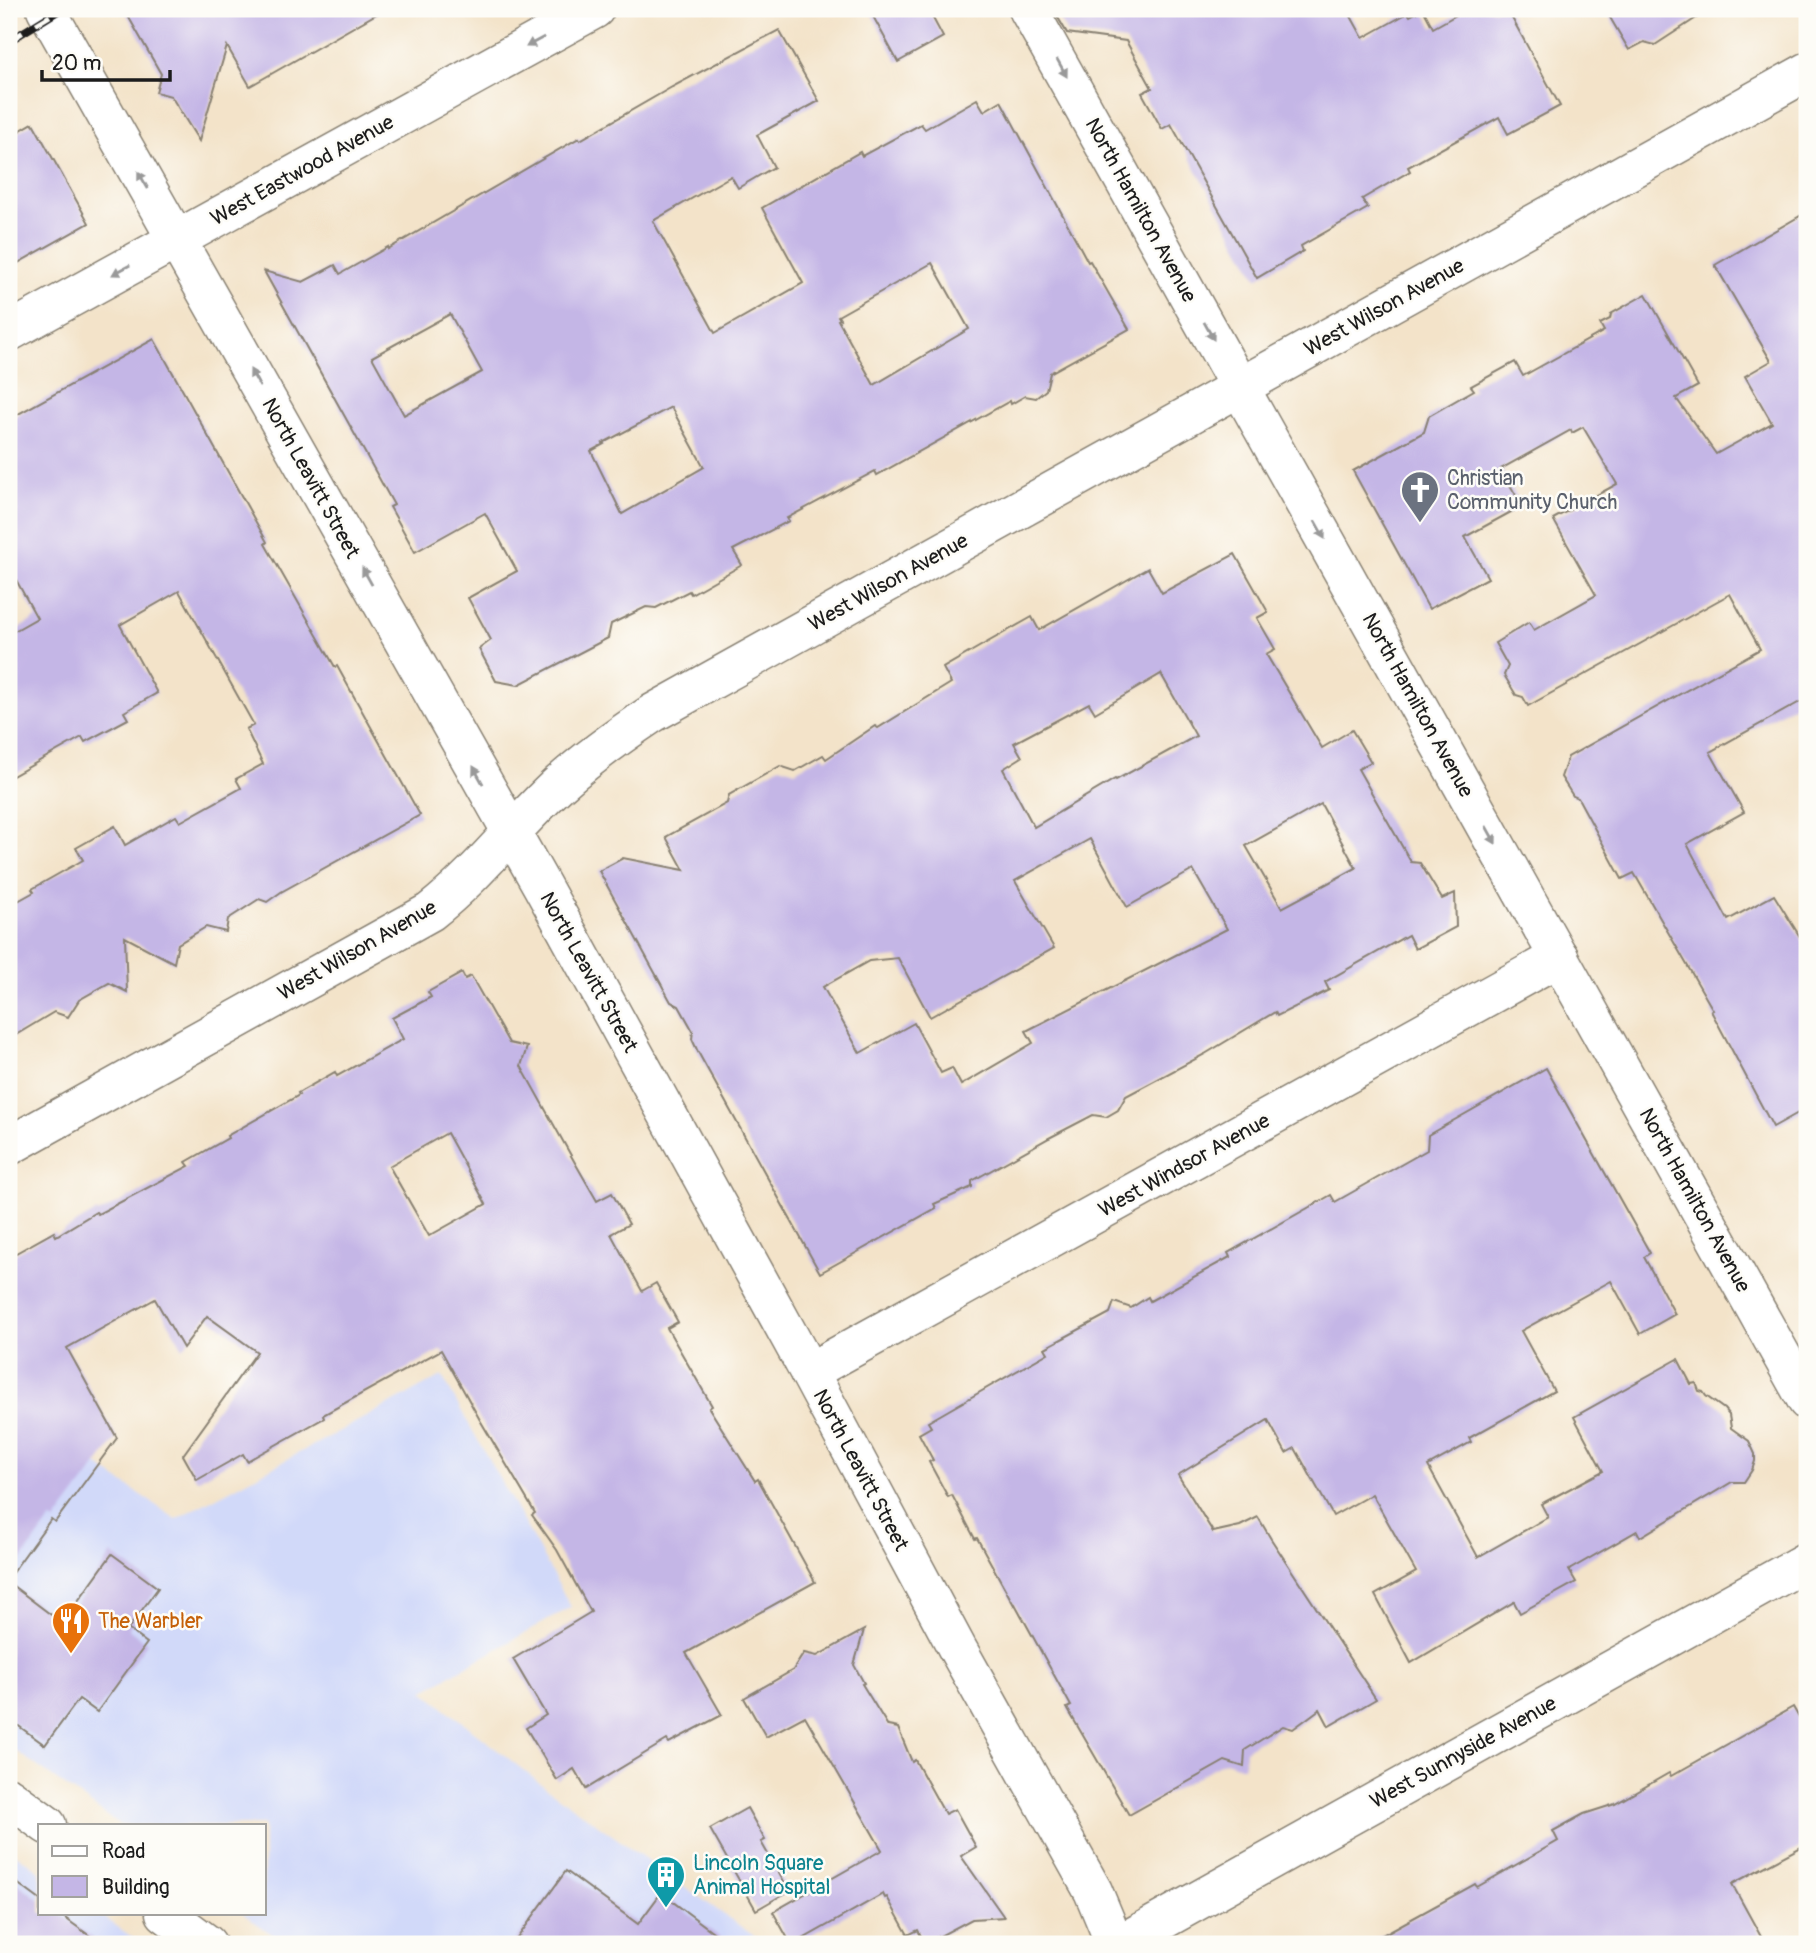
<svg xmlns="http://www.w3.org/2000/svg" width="1816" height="1953" font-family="Pangolin,sans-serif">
	<rect width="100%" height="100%" fill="#fdfcf7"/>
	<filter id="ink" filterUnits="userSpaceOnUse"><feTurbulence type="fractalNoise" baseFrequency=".0143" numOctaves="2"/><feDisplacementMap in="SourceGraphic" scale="14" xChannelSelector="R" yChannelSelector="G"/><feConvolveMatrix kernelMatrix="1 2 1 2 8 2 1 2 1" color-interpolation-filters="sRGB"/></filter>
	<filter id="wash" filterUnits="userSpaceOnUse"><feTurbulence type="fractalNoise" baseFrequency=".00686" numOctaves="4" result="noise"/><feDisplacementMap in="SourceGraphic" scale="28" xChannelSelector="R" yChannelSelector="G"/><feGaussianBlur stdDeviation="1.57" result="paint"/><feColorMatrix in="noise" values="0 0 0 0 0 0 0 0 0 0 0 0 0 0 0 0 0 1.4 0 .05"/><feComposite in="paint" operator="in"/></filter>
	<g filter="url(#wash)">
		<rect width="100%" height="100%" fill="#f3e3c9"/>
		<!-- built -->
		<g fill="#d1d9f9">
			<polygon points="442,1376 571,1607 423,1691 546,1788 754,1936 762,1944 286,1944 242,1913 264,1913 264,1825 120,1825 9,1746 9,1405 176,1519"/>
			<polygon points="9,1849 40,1871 40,1913 98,1913 142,1944 9,1944"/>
		</g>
		<g id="blocks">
			<!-- building -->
			<g fill="#c4b6e6" fill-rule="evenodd">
				<polygon points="124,9 385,9 250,86 227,46 199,141 171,96 156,92 161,74"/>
				<polygon points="869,9 928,9 943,37 898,62"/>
				<polygon points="1053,9 1347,9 1363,38 1408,13 1410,16 1423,9 1433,28 1467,9 1507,9 1560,106 1508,134 1499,117 1408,167 1410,171 1362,199 1368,208 1301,246 1303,251 1257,278 1171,124 1162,129 1142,93 1152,88 1126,41 1067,33"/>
				<polygon points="1605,9 1710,9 1655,45 1644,42 1629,50"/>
				<path d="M 779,30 L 819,101 L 757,135 L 774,167 L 738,188 L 731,176 L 653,221 L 715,333 L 803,283 L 762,208 L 860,152 L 862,156 L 921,124 L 925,129 L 977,99 L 984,111 L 1001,101 L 1088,262 L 1090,261 L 1129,329 L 1050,373 L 1046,390 L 1036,398 L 1025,396 L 1011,404 L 1010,401 L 877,475 L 875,471 L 787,518 L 789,521 L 733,550 L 742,565 L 691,594 L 689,591 L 656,608 L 646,607 L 611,624 L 608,638 L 518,685 L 496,681 L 479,649 L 491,640 L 468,598 L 517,571 L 485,513 L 415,552 L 390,507 L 394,505 L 264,271 L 303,282 L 335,265 L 340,274 L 388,247 L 388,249 L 579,138 L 580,140 L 672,87 ZM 932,263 L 969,329 L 874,385 L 838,320 L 840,319 L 838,316 ZM 450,314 L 482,372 L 404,415 L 372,357 ZM 671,407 L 704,467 L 622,514 L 591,451 L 604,444 L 603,443 Z"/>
				<polygon points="33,123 89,223 9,268 9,137"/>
				<polygon points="1807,212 1807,698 1710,752 1744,812 1687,844 1728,920 1774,895 1807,948 1807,1108 1773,1127 1711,1011 1713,1010 1634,873 1622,879 1578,798 1573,796 1561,777 1568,757 1760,649 1730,594 1528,706 1523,697 1516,695 1504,675 1508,666 1495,643 1529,622 1534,630 1596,595 1553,519 1617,484 1583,427 1572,433 1571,430 1501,469 1522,506 1465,537 1488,578 1429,609 1353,471 1424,432 1429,416 1474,390 1471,386 1515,362 1523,376 1604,331 1600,324 1610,319 1611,314 1646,294 1698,386 1676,398 1716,454 1772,423 1745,376 1771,361 1715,265"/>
				<polygon points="154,339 267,542 265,544 335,667 337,666 420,815 281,892 267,902 259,899 228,919 226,932 206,927 178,944 174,963 125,937 127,992 109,983 79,1000 68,1017 54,1012 9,1039 9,906 34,892 32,889 83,860 76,848 115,826 125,845 176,816 180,822 241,788 236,779 263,764 246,729 254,725 179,591 120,625 157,693 124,712 128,719 85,742 82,737 9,778 9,634 37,618 9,567 9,419"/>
				<path d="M 1235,554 L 1268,612 L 1257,618 L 1275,649 L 1266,654 L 1322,748 L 1352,730 L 1371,762 L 1358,769 L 1411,862 L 1420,863 L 1442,899 L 1455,893 L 1456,927 L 1415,949 L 1408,935 L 1325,982 L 1329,990 L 1277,1016 L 1275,1012 L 1205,1054 L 1126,1096 L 1118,1110 L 1106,1117 L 1093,1115 L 1049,1138 L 972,1181 L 972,1187 L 934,1204 L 936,1208 L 820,1273 L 698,1052 L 692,1039 L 693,1031 L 679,1006 L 671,1002 L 599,871 L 623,858 L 684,870 L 666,837 L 727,803 L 729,795 L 780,766 L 795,771 L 823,755 L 826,759 L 875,726 L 878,728 L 951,683 L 943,668 L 979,647 L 1032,617 L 1039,630 L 1148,568 L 1162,593 ZM 1161,674 L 1196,736 L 1116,780 L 1115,779 L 1034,827 L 1003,769 L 1022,757 L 1014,743 L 1089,703 L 1095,713 ZM 1321,804 L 1356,868 L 1282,908 L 1246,846 ZM 1090,839 L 1127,907 L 1193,870 L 1227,929 L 1026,1031 L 1033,1043 L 961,1085 L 952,1068 L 941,1073 L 914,1023 L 860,1053 L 823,987 L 869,961 L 898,958 L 930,1017 L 1054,948 L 1015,881 Z"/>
				<path d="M 462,973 L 465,979 L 471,976 L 509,1043 L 527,1047 L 521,1066 L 574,1161 L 597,1201 L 612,1193 L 629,1224 L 611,1234 L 642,1291 L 656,1283 L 678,1322 L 667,1328 L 712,1406 L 709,1408 L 755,1481 L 758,1479 L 815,1582 L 686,1653 L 722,1715 L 669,1743 L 667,1740 L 586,1789 L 574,1769 L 557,1780 L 526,1728 L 546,1715 L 513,1659 L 591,1612 L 557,1550 L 532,1515 L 535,1513 L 480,1420 L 441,1350 L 323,1415 L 324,1418 L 247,1461 L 243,1454 L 197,1480 L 183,1455 L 257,1352 L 207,1316 L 183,1348 L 155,1299 L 67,1348 L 117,1438 L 55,1522 L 51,1519 L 9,1577 L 9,1257 L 54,1232 L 56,1236 L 96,1212 L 98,1214 L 189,1166 L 186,1162 L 228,1138 L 227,1136 L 299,1095 L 298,1093 L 335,1072 L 337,1076 L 403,1039 L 392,1018 L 431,997 L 428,992 ZM 447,1133 L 486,1204 L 429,1236 L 389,1166 Z"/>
				<polygon points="1546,1068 1650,1253 1644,1257 1675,1314 1640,1334 1611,1281 1521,1331 1554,1391 1469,1438 1471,1442 1428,1466 1478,1557 1548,1517 1541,1504 1603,1471 1574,1417 1678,1359 1691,1384 1696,1383 1699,1391 1703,1392 1706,1396 1724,1409 1729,1415 1731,1428 1749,1441 1755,1454 1755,1461 1752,1470 1744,1482 1732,1482 1640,1537 1637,1531 1569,1570 1576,1582 1520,1613 1514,1602 1411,1663 1375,1595 1416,1572 1372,1494 1333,1516 1295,1448 1286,1453 1268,1420 1178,1475 1213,1532 1240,1526 1258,1517 1271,1539 1376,1699 1329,1726 1320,1709 1293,1729 1283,1726 1245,1750 1244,1767 1225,1761 1129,1815 1067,1708 1071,1706 1015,1604 1014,1605 977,1538 975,1539 952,1495 948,1497 929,1462 933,1460 919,1434 931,1427 928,1422 1048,1353 1045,1348 1110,1313 1114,1302 1131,1308 1148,1297 1150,1301 1230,1257 1228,1253 1331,1195 1335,1202 1427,1150 1428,1135"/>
				<polygon points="112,1554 158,1588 128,1629 147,1643 97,1712 79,1699 45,1745 9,1719 9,1583 62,1623"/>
				<polygon points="864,1630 854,1665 864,1683 862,1684 888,1726 898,1728 912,1762 915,1760 945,1814 955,1809 976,1847 961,1856 1004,1917 972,1919 925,1944 918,1930 908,1935 887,1897 885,1898 883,1894 794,1944 791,1944 773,1912 882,1850 805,1716 766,1737 744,1698 793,1670 804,1653 817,1656"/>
				<polygon points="1793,1707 1807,1732 1807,1844 1732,1884 1765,1944 1366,1944 1475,1884 1477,1887 1558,1841 1553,1831 1584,1814 1615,1804 1669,1773 1671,1776"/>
				<polygon points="747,1808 765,1840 761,1842 789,1891 756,1910 710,1829"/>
				<polygon points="566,1871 638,1924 661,1893 729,1944 513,1944"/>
				<polygon points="9,1877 40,1900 40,1913 58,1913 101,1944 9,1944"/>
			</g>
		</g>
	</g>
	<g filter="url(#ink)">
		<use href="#blocks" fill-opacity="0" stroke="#888072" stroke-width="2"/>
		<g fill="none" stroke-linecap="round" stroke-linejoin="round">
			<defs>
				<g id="minor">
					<polyline points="46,9 542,886 809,1372 957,1648 1093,1891 1115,1944"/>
					<polyline points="1028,9 1807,1401"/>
					<polyline points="9,332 595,9"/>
					<path d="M 9,1146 L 430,912 C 479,874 514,825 559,784 C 589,757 620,735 653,713 L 1807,72"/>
					<polyline points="809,1372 1559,957"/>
					<polyline points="1120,1944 1807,1561"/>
				</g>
				<g id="major">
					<polyline points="9,1797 47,1825"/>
					<polyline points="165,1913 207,1944"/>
				</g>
			</defs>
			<!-- minor casing -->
			<use href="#minor" stroke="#888072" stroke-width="41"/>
			<!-- major casing -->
			<use href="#major" stroke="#888072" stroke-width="41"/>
			<!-- minor -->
			<use href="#minor" stroke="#fff" stroke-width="38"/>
			<!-- major -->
			<use href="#major" stroke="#fff" stroke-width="38"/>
			<defs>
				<polyline id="rail" points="9,41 61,9"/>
			</defs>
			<!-- rail casing -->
			<use href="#rail" stroke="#1c1c1c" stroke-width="8"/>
			<!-- rail -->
			<use href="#rail" stroke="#fdfcf7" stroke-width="5" stroke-dasharray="16" stroke-linecap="butt"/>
		</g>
		<!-- one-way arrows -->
		<defs><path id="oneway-solid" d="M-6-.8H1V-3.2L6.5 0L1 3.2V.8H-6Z" transform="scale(1.75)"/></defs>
		<g fill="#999">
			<use href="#oneway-solid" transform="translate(535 42) rotate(151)"/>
			<use href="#oneway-solid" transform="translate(1062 68) rotate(61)"/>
			<use href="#oneway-solid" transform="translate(143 180) rotate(-120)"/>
			<use href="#oneway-solid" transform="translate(121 270) rotate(151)"/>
			<use href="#oneway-solid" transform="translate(1209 331) rotate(61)"/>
			<use href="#oneway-solid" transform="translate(255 378) rotate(-119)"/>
			<use href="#oneway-solid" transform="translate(1320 530) rotate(61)"/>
			<use href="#oneway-solid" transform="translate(367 576) rotate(-119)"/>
			<use href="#oneway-solid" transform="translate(478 775) rotate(-119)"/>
			<use href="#oneway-solid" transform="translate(1491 835) rotate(61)"/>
		</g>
	</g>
	<!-- icons -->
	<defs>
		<symbol id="church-pin" viewBox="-11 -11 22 30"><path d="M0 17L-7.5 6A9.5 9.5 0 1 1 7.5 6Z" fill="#6b7280" stroke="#fdfcf7"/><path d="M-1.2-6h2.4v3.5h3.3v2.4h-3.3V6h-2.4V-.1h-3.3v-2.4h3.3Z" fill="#fff"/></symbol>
		<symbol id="restaurant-pin" viewBox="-11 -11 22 30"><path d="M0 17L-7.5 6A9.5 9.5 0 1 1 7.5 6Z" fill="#e8710a" stroke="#fdfcf7"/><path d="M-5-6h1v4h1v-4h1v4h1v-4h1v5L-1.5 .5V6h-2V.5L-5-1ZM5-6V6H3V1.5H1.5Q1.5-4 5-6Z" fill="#fff"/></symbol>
		<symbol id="building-pin" viewBox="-11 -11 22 30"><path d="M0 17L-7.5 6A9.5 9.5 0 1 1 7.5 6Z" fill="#0f9aa8" stroke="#fdfcf7"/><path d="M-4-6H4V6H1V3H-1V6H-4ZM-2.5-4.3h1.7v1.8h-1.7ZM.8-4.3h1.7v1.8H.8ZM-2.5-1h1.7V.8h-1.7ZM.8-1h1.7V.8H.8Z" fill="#fff"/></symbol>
	</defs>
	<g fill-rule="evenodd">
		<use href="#church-pin" x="1398" y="468" width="44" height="60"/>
		<use href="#restaurant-pin" x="49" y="1599" width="44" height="60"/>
		<use href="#building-pin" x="644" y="1853" width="44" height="60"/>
	</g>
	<g text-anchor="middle" stroke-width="5" stroke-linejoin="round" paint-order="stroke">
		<!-- street labels -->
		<g font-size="21" fill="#1c1c1c" stroke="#fdfcf7">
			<text transform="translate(302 170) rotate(-29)" y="7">West Eastwood Avenue</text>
			<text transform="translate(1141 210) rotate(61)" y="7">North Hamilton Avenue</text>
			<text transform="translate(1384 307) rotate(-29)" y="7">West Wilson Avenue</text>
			<text transform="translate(311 478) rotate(61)" y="7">North Leavitt Street</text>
			<text transform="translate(888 582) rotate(-29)" y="7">West Wilson Avenue</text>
			<text transform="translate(1418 705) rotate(61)" y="7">North Hamilton Avenue</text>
			<text transform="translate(357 950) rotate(-30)" y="7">West Wilson Avenue</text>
			<text transform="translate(589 972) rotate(61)" y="7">North Leavitt Street</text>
			<text transform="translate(1184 1165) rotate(-29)" y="7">West Windsor Avenue</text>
			<text transform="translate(1695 1200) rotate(61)" y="7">North Hamilton Avenue</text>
			<text transform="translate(861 1470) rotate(62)" y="7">North Leavitt Street</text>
			<text transform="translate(1463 1752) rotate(-29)" y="7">West Sunnyside Avenue</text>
		</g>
		<!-- worship labels -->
		<g font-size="21" fill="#5b616d" stroke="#fdfcf7" text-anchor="start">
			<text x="1447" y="485">Christian<tspan x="1447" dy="24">Community Church</tspan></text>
		</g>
		<!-- food labels -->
		<g font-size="21" fill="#c56008" stroke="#fdfcf7" text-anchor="start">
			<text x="98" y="1628">The Warbler</text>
		</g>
		<!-- culture labels -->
		<g font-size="21" fill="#0d838f" stroke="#fdfcf7" text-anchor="start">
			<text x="693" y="1870">Lincoln Square<tspan x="693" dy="24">Animal Hospital</tspan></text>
		</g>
	</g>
	<!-- margin -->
	<rect width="1816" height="1953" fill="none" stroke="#fdfcf7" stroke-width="35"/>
	<!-- legend -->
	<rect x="38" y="1824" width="228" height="91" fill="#fdfcf7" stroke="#a3a29f" stroke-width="2"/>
	<rect x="52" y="1846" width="35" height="10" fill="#ffffff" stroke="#a3a29f" stroke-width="2"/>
	<text x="102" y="1858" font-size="21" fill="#1c1c1c">Road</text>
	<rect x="52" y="1876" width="35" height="21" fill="#c4b6e6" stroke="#a3a29f" stroke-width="2"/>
	<text x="102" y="1894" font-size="21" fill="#1c1c1c">Building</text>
	<!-- scale -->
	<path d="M42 70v10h128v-10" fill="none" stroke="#1c1c1c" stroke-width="3.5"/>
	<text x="52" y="70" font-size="21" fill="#1c1c1c" stroke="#fdfcf7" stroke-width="5" paint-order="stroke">20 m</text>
</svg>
